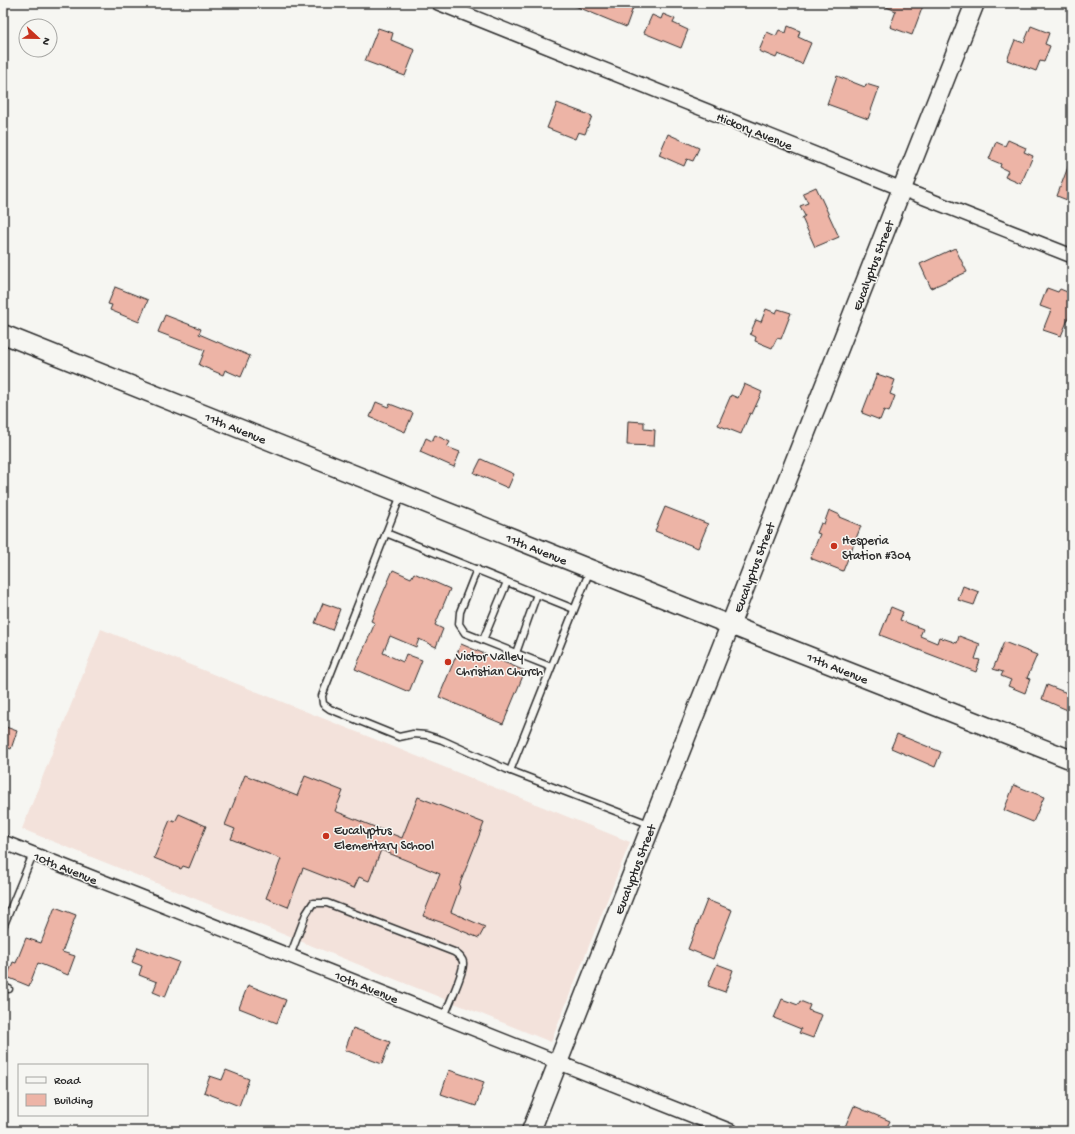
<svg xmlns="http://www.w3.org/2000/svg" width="1075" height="1134" font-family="'Gochi Hand',sans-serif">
	<rect width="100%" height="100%" fill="#f6f6f2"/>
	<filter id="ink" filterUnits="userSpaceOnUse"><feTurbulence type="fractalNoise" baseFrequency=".025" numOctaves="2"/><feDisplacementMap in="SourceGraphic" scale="8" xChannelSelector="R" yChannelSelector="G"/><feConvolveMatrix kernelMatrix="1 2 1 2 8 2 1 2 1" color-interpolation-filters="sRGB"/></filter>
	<g filter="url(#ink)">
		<!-- built -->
		<polygon fill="#f3e2db" points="101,629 630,842 551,1042 22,829"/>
		<!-- building -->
		<g fill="#edb4a6" stroke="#2b2b2b">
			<polygon points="568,3 628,3 634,5 626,27"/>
			<polygon points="877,3 924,3 912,35 890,27 896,11"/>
			<polygon points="663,14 675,19 673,23 688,30 681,48 644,33 652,15 661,19"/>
			<polygon points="788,26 800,31 798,37 811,43 802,64 778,54 776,58 759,51 767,32 776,36 779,30 786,33"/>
			<polygon points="1031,26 1049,33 1045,44 1050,46 1044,62 1040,61 1036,71 1007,60 1015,40 1024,43"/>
			<polygon points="378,28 393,33 391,40 415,50 405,76 365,61"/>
			<polygon points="837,76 865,87 866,84 879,88 868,119 827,104"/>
			<polygon points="557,103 592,116 585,134 578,132 575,139 547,128"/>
			<polygon points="668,134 699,148 693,161 687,159 684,166 659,155"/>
			<polygon points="1008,140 1026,148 1024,152 1033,156 1021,184 1005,177 1008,171 1000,167 1001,164 989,159 996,142 1005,146"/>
			<polygon points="1071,159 1072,159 1072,202 1057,196"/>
			<polygon points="816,187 839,237 815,247 802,218 805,216 800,206 808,203 803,193"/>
			<polygon points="955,248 967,272 931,288 920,264"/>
			<polygon points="115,287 148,300 139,322 110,310 112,305 108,304"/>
			<polygon points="1047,288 1058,292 1060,289 1072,294 1072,319 1069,317 1061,336 1043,330 1051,310 1040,306"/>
			<polygon points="766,309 776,313 778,309 791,313 781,339 777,338 772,348 755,341 756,337 750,334 756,320 761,322"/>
			<polygon points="165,315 201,329 199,334 250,356 241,377 225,370 223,375 199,365 205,350 158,332"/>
			<polygon points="877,374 895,380 890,394 895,396 889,412 884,410 880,420 862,413"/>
			<polygon points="744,384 762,392 752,414 750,413 741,434 718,425 731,395 738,398"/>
			<polygon points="376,402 388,407 390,404 413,413 405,432 370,417"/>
			<polygon points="628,421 644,422 644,429 655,430 654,446 627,445"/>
			<polygon points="435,435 450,442 447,447 460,452 454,467 420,452 426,438 432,441"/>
			<polygon points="481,459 514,474 508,488 474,473"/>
			<polygon points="665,507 708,524 698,548 655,531"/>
			<polygon points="829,510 840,515 839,517 861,526 843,571 810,558 820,534 817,533 821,523 824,524"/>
			<polygon points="393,570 411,578 414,573 450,589 435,625 443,629 436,647 419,639 416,647 390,636 383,653 403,662 406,654 422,660 409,692 355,669 375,623 371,621"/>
			<polygon points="963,586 979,592 974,605 958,600"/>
			<polygon points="323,603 340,609 332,630 315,623"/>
			<polygon points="891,607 903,612 900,620 923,629 920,636 937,643 939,637 957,643 959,636 980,644 975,659 980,660 976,672 880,635"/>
			<polygon points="1004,642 1037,655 1027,678 1030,679 1025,693 1008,686 1011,680 1001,676 1003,672 993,669"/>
			<polygon points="461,644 525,671 503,724 439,697"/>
			<polygon points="1047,685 1072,695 1072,712 1042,699"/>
			<polygon points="3,726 17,731 11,749 3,746"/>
			<polygon points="897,734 941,752 935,767 891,748"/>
			<polygon points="245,775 297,796 305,776 343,791 335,811 402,838 418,797 484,823 459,886 460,887 451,912 485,927 479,938 446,924 423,916 440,874 381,850 369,881 359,877 354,888 303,868 288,907 266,898 281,859 231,839 235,829 225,825"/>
			<polygon points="1014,785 1044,797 1033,822 1004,810"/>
			<polygon points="179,814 206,826 189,868 183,866 181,869 154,858 170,820 175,822"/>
			<polygon points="707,900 732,910 713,959 688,949"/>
			<polygon points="55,907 76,915 62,952 75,956 68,975 38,963 29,986 7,977 13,962 16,963 26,938 41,943"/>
			<polygon points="138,947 179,962 165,997 153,992 157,982 139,975 142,966 132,962"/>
			<polygon points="717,964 733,970 725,992 708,986"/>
			<polygon points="248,985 286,1000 277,1023 239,1008"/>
			<polygon points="782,999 798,1005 800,1001 810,1005 808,1010 822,1015 813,1038 799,1033 801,1029 774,1018"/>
			<polygon points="353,1028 390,1042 382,1064 345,1050"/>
			<polygon points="226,1070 249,1079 239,1106 204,1092 210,1076 222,1080"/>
			<polygon points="449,1070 484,1082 476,1106 441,1094"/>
			<polygon points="854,1106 890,1121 885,1131 849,1131 844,1129"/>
		</g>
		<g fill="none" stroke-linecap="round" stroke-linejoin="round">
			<defs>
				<g id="service">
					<polyline points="401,495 325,688 322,696 323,704 330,709 399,737 413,734 426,735 442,740 506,769 649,824"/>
					<polyline points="386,533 574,609"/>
					<polyline points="477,569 460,612 459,624 465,633 551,667"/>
					<polyline points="483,640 507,582"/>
					<polyline points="516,653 537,594"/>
					<polyline points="510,771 590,570"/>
					<polyline points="3,927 33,854"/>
					<path d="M 290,956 L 306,914 L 313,903 L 327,903 L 454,952 C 458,955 462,957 463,962 C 465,970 448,1006 444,1017"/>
					<polyline points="3,987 9,989"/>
				</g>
				<g id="minor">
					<polyline points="438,3 902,189 1072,256"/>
					<polyline points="3,842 731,1131"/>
				</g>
				<g id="secondary">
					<polyline points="3,334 730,625 1072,760"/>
					<polyline points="531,1131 975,3"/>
				</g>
			</defs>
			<!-- service casing -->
			<use href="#service" stroke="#2b2b2b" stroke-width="9"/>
			<!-- minor casing -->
			<use href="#minor" stroke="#2b2b2b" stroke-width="16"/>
			<!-- secondary casing -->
			<use href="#secondary" stroke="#2b2b2b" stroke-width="21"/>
			<!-- service -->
			<use href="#service" stroke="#f6f6f2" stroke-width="6"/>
			<!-- minor -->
			<use href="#minor" stroke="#f6f6f2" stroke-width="13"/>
			<!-- secondary -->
			<use href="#secondary" stroke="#f6f6f2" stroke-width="18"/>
		</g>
	</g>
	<!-- markers -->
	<g fill="#c8321e" stroke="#f6f6f2" stroke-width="1.5">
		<circle cx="834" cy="546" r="4"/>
		<circle cx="448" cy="662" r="4"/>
		<circle cx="326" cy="836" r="4"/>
	</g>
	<g text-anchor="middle" stroke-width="3" stroke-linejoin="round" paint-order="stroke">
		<!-- street labels -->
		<g font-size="13" fill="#2b2b2b" stroke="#f6f6f2">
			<text transform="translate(755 130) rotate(22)" y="5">Hickory Avenue</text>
			<text transform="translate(872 265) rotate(-69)" y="5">Eucalyptus Street</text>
			<text transform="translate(236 427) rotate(22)" y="5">11th Avenue</text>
			<text transform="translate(537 548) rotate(22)" y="5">11th Avenue</text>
			<text transform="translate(753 567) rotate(-69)" y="5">Eucalyptus Street</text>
			<text transform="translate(838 667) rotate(22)" y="5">11th Avenue</text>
			<text transform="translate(66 867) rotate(22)" y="5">10th Avenue</text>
			<text transform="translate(634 869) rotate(-69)" y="5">Eucalyptus Street</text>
			<text transform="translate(367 986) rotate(22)" y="5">10th Avenue</text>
		</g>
		<!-- poi labels -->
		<g font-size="13" fill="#2b2b2b" stroke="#f6f6f2" text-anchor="start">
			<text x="842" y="544">Hesperia<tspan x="842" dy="15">Station #304</tspan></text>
			<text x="456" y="660">Victor Valley<tspan x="456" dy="15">Christian Church</tspan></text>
			<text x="334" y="834">Eucalyptus<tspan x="334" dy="15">Elementary School</tspan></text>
		</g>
	</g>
	<!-- margin -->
	<rect width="1075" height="1134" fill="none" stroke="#f6f6f2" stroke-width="16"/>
	<rect x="8" y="8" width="1059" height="1118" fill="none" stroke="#2b2b2b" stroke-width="1.5" filter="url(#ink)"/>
	<!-- legend -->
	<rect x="18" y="1064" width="130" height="52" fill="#f6f6f2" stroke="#a5a5a2"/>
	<rect x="26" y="1077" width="20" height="6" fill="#f6f6f2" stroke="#a5a5a2"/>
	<text x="54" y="1084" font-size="12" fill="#2b2b2b">Road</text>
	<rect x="26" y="1094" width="20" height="12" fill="#edb4a6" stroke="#a5a5a2"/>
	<text x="54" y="1104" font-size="12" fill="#2b2b2b">Building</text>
	<!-- north arrow -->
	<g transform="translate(38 38) rotate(112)"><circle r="19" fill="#f6f6f2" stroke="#a5a5a2"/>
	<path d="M0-3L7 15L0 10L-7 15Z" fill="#c8321e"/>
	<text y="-6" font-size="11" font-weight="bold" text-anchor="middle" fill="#2b2b2b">N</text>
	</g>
</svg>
